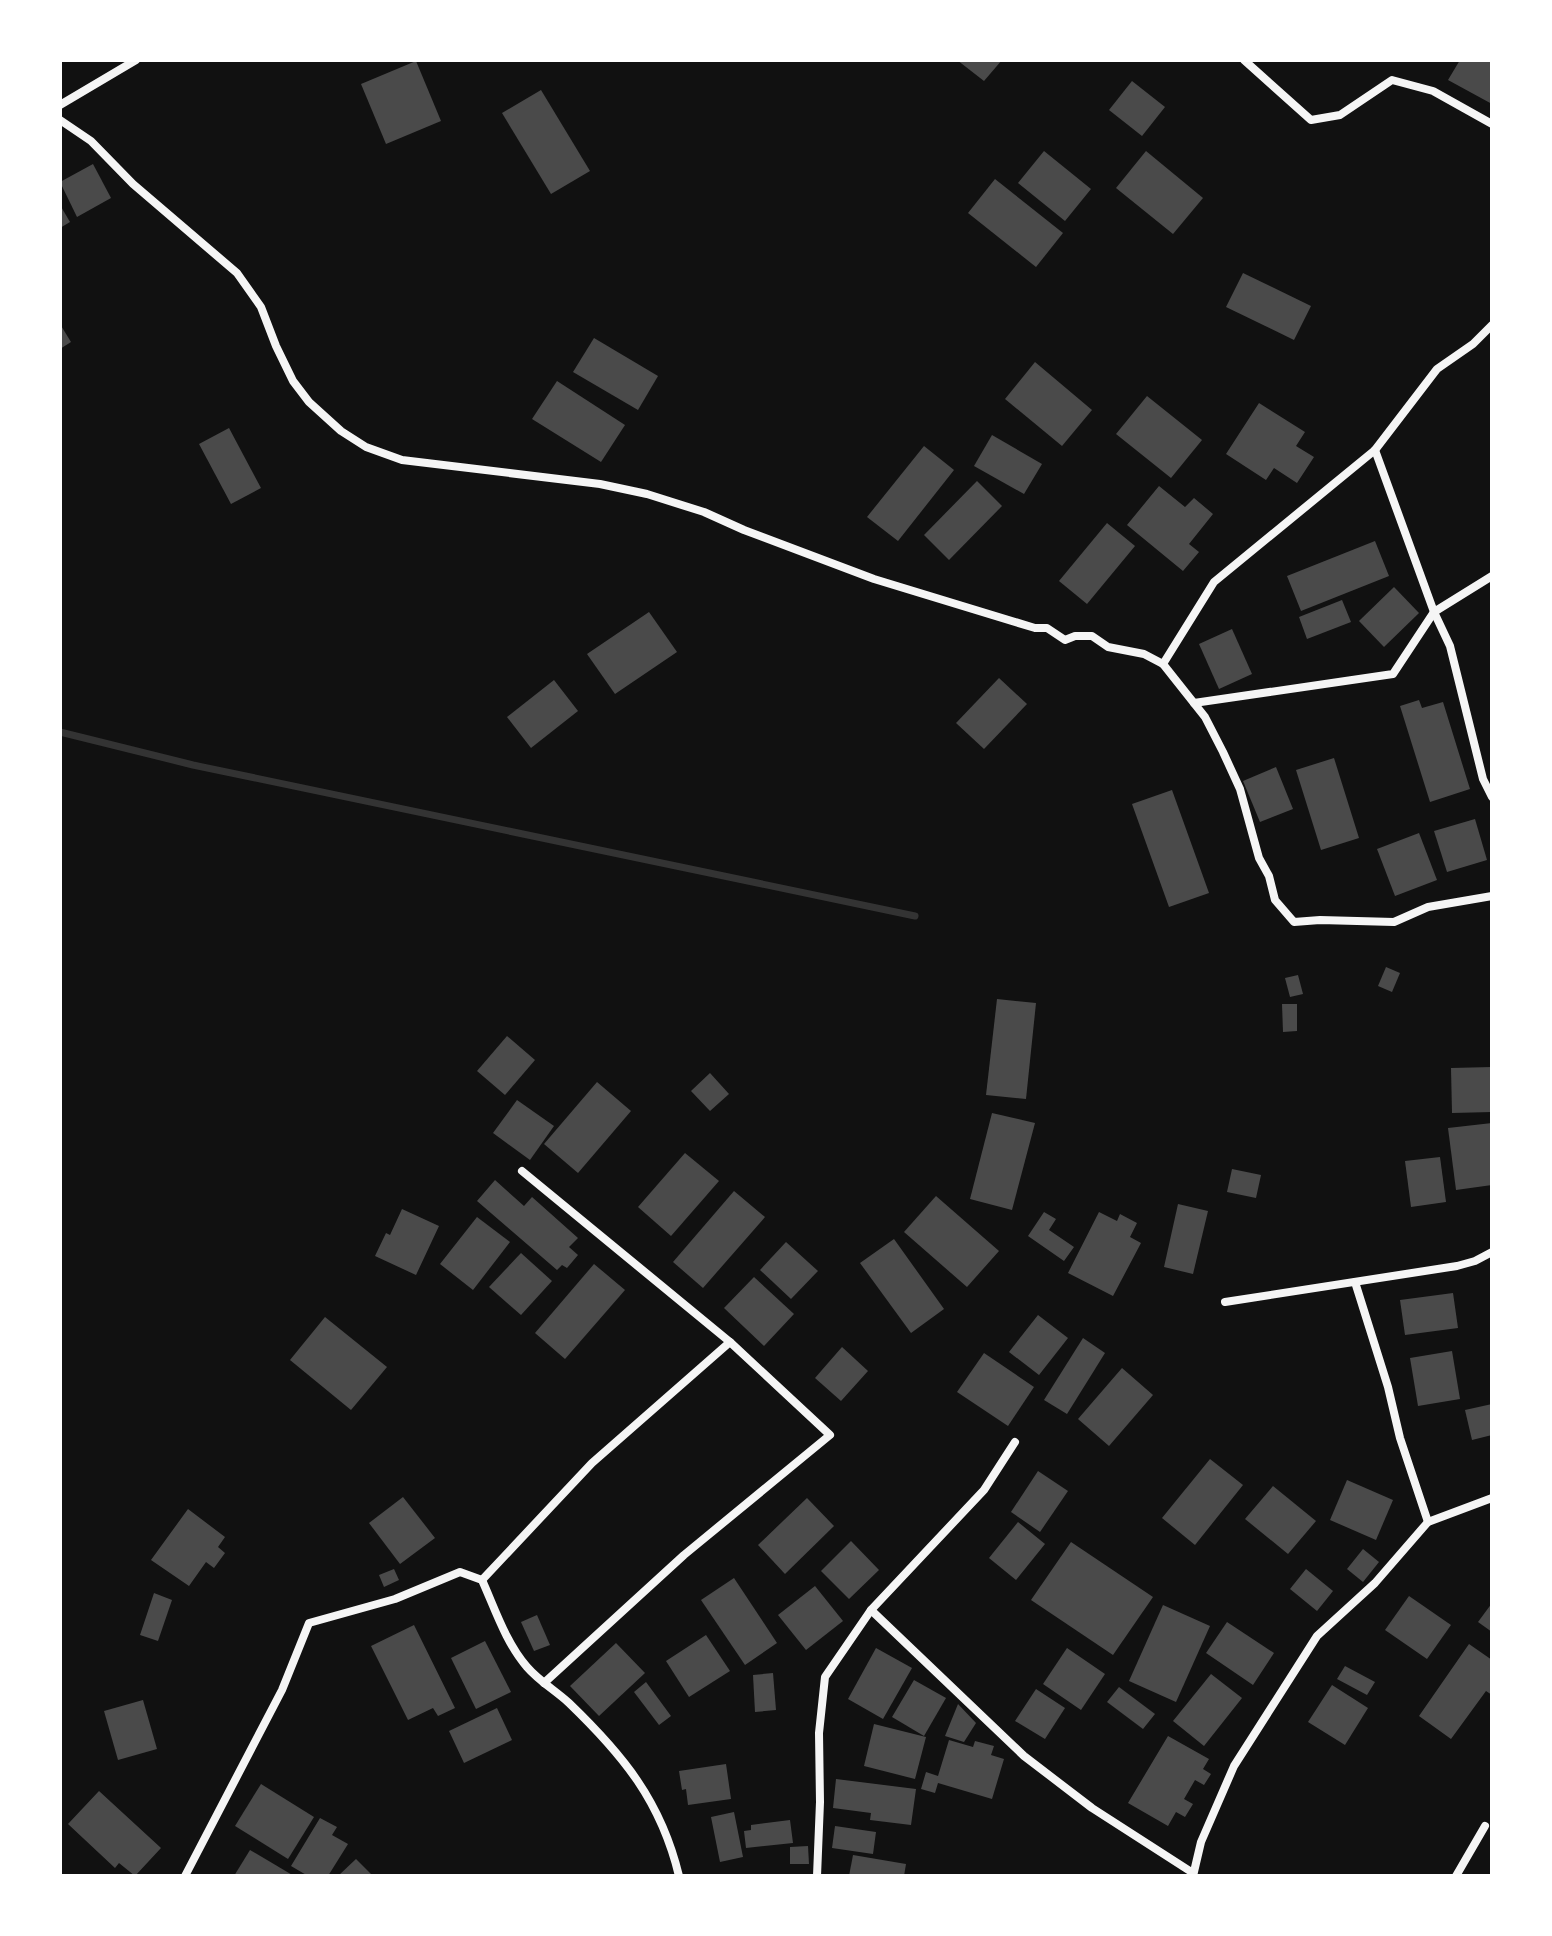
<svg xmlns="http://www.w3.org/2000/svg" width="1552" height="1936" font-family="Raleway,sans-serif">
	<rect width="100%" height="100%" fill="#111"/>
	<g fill="none" stroke-linecap="round" stroke-linejoin="round">
		<!-- stream -->
		<polyline stroke="#333" stroke-width="7" points="60,732 193,765 915,916"/>
	</g>
	<!-- building -->
	<g fill="#4a4a4a">
		<polygon points="957,60 1002,60 984,81"/>
		<polygon points="1460,60 1492,60 1492,104 1448,80"/>
		<polygon points="416,61 441,121 386,144 361,84"/>
		<polygon points="1132,81 1165,107 1142,136 1109,110"/>
		<polygon points="541,90 590,171 551,194 502,113"/>
		<polygon points="1044,151 1091,189 1065,221 1018,183"/>
		<polygon points="1146,151 1203,198 1173,234 1116,188"/>
		<polygon points="93,164 111,198 77,217 60,182"/>
		<polygon points="995,179 1063,233 1036,267 968,213"/>
		<polygon points="60,205 70,222 60,228"/>
		<polygon points="1243,273 1311,306 1294,340 1226,307"/>
		<polygon points="60,324 71,342 60,349"/>
		<polygon points="594,338 658,376 638,410 573,372"/>
		<polygon points="1035,362 1092,410 1062,446 1005,399"/>
		<polygon points="557,381 625,425 601,462 532,419"/>
		<polygon points="1147,396 1202,440 1171,478 1116,434"/>
		<polygon points="1259,403 1305,432 1296,446 1314,457 1297,483 1274,468 1266,480 1226,454"/>
		<polygon points="229,428 261,488 231,504 199,444"/>
		<polygon points="992,435 1042,464 1024,494 974,466"/>
		<polygon points="924,446 954,470 898,541 867,517"/>
		<polygon points="977,481 1002,506 949,560 924,535"/>
		<polygon points="1159,486 1185,507 1194,498 1213,514 1189,544 1199,552 1183,571 1127,525"/>
		<polygon points="1107,523 1135,546 1087,604 1059,581"/>
		<polygon points="1375,541 1389,576 1301,611 1287,576"/>
		<polygon points="1394,587 1419,613 1384,647 1359,621"/>
		<polygon points="1342,600 1351,622 1307,639 1299,617"/>
		<polygon points="649,612 677,652 615,694 587,654"/>
		<polygon points="1232,629 1252,674 1219,689 1199,644"/>
		<polygon points="999,678 1027,704 984,749 956,723"/>
		<polygon points="554,680 578,711 531,748 507,717"/>
		<polygon points="1419,700 1422,708 1443,702 1470,789 1430,802 1400,706"/>
		<polygon points="1334,758 1359,838 1321,850 1296,770"/>
		<polygon points="1276,767 1293,809 1260,822 1243,781"/>
		<polygon points="1172,790 1209,893 1169,907 1132,804"/>
		<polygon points="1475,819 1487,860 1447,872 1434,831"/>
		<polygon points="1419,833 1437,880 1395,896 1377,849"/>
		<polygon points="1386,967 1400,973 1392,992 1378,986"/>
		<polygon points="1298,975 1303,994 1290,997 1285,978"/>
		<polygon points="997,999 1036,1003 1026,1099 986,1095"/>
		<polygon points="1282,1004 1297,1004 1297,1031 1283,1032"/>
		<polygon points="507,1036 535,1060 505,1095 477,1071"/>
		<polygon points="1492,1067 1492,1112 1452,1113 1451,1068"/>
		<polygon points="710,1073 729,1094 710,1111 691,1091"/>
		<polygon points="597,1082 631,1111 578,1173 544,1144"/>
		<polygon points="517,1100 554,1126 530,1160 493,1133"/>
		<polygon points="992,1113 1035,1123 1012,1210 970,1199"/>
		<polygon points="1492,1123 1492,1185 1456,1190 1448,1128"/>
		<polygon points="685,1153 719,1181 671,1236 638,1207"/>
		<polygon points="1440,1157 1446,1202 1411,1207 1405,1161"/>
		<polygon points="1232,1169 1261,1175 1256,1198 1227,1192"/>
		<polygon points="495,1180 524,1206 532,1197 578,1238 569,1247 578,1255 567,1268 562,1265 557,1270 477,1201"/>
		<polygon points="734,1191 765,1217 703,1288 673,1262"/>
		<polygon points="936,1196 999,1251 967,1287 904,1232"/>
		<polygon points="1178,1204 1208,1211 1193,1274 1164,1267"/>
		<polygon points="402,1209 439,1226 416,1275 375,1256 386,1233 390,1235"/>
		<polygon points="1044,1212 1056,1219 1049,1230 1074,1247 1064,1261 1028,1236"/>
		<polygon points="1099,1212 1117,1221 1120,1214 1137,1223 1130,1237 1141,1243 1113,1296 1068,1273"/>
		<polygon points="477,1217 510,1242 473,1290 440,1264"/>
		<polygon points="894,1239 944,1309 911,1333 860,1263"/>
		<polygon points="786,1242 818,1271 791,1299 760,1270"/>
		<polygon points="521,1253 552,1281 521,1315 489,1287"/>
		<polygon points="594,1264 625,1290 565,1359 535,1333"/>
		<polygon points="754,1277 794,1314 764,1346 724,1308"/>
		<polygon points="1453,1293 1458,1328 1405,1335 1400,1300"/>
		<polygon points="1038,1315 1068,1338 1039,1375 1009,1352"/>
		<polygon points="325,1317 387,1367 351,1410 290,1360"/>
		<polygon points="1083,1338 1105,1353 1067,1414 1044,1400"/>
		<polygon points="842,1347 868,1371 841,1401 815,1378"/>
		<polygon points="1452,1351 1460,1399 1418,1406 1410,1358"/>
		<polygon points="984,1353 1034,1387 1008,1426 957,1392"/>
		<polygon points="1122,1368 1153,1395 1109,1446 1078,1419"/>
		<polygon points="1492,1404 1492,1435 1472,1440 1465,1410"/>
		<polygon points="1210,1459 1243,1485 1195,1545 1162,1518"/>
		<polygon points="1038,1471 1068,1491 1040,1532 1011,1512"/>
		<polygon points="1347,1480 1393,1500 1376,1540 1330,1520"/>
		<polygon points="1273,1486 1316,1521 1288,1554 1245,1519"/>
		<polygon points="403,1497 435,1538 400,1564 369,1523"/>
		<polygon points="807,1498 834,1526 785,1574 758,1545"/>
		<polygon points="188,1509 225,1537 218,1547 225,1553 214,1568 206,1562 189,1586 151,1560"/>
		<polygon points="1018,1522 1045,1544 1016,1580 989,1558"/>
		<polygon points="851,1541 879,1570 849,1599 821,1571"/>
		<polygon points="1071,1542 1153,1597 1113,1655 1031,1600"/>
		<polygon points="1363,1549 1379,1562 1363,1582 1347,1569"/>
		<polygon points="394,1569 399,1580 384,1587 379,1575"/>
		<polygon points="1306,1569 1333,1591 1317,1611 1290,1589"/>
		<polygon points="734,1578 777,1643 745,1665 701,1600"/>
		<polygon points="815,1586 843,1621 806,1650 778,1615"/>
		<polygon points="154,1593 172,1600 158,1641 140,1635"/>
		<polygon points="1409,1596 1451,1625 1427,1659 1385,1630"/>
		<polygon points="1492,1603 1492,1632 1478,1622"/>
		<polygon points="1163,1605 1210,1626 1176,1702 1129,1681"/>
		<polygon points="537,1615 550,1645 534,1651 521,1622"/>
		<polygon points="1227,1622 1274,1653 1253,1685 1206,1653"/>
		<polygon points="414,1625 455,1708 438,1716 433,1708 408,1720 371,1646"/>
		<polygon points="706,1635 730,1671 689,1697 666,1661"/>
		<polygon points="485,1641 511,1692 476,1709 451,1658"/>
		<polygon points="616,1643 645,1673 599,1716 570,1686"/>
		<polygon points="1469,1644 1492,1660 1492,1695 1486,1691 1451,1739 1419,1716"/>
		<polygon points="876,1648 912,1668 883,1719 848,1699"/>
		<polygon points="1067,1648 1105,1674 1081,1710 1043,1684"/>
		<polygon points="1345,1666 1375,1682 1367,1695 1337,1679"/>
		<polygon points="773,1673 776,1710 755,1712 753,1675"/>
		<polygon points="1211,1674 1242,1698 1204,1746 1173,1721"/>
		<polygon points="914,1680 946,1698 924,1736 892,1717"/>
		<polygon points="646,1682 671,1716 659,1725 634,1692"/>
		<polygon points="1332,1685 1368,1708 1345,1745 1308,1722"/>
		<polygon points="1119,1687 1155,1714 1143,1729 1107,1702"/>
		<polygon points="1036,1689 1065,1708 1045,1739 1015,1721"/>
		<polygon points="143,1700 157,1749 118,1760 104,1711"/>
		<polygon points="958,1704 976,1723 964,1742 945,1736"/>
		<polygon points="497,1708 512,1740 464,1763 449,1731"/>
		<polygon points="874,1724 926,1737 915,1779 864,1766"/>
		<polygon points="1168,1736 1209,1759 1203,1769 1211,1774 1204,1785 1195,1780 1184,1799 1193,1804 1185,1817 1176,1812 1168,1826 1128,1803"/>
		<polygon points="949,1740 973,1747 975,1741 994,1746 991,1755 1004,1759 992,1799 938,1783 935,1793 921,1789 926,1772 938,1776"/>
		<polygon points="726,1764 731,1799 688,1805 686,1789 682,1790 679,1771"/>
		<polygon points="836,1779 916,1789 911,1825 870,1820 871,1813 833,1808"/>
		<polygon points="261,1784 314,1817 288,1859 235,1826"/>
		<polygon points="99,1791 161,1848 135,1876 119,1863 115,1868 68,1824"/>
		<polygon points="734,1812 743,1857 720,1862 711,1817"/>
		<polygon points="320,1818 337,1827 332,1835 348,1844 328,1876 308,1876 291,1866"/>
		<polygon points="790,1820 793,1843 746,1848 744,1831 751,1830 751,1825"/>
		<polygon points="835,1826 876,1832 873,1854 832,1848"/>
		<polygon points="808,1846 809,1864 790,1864 790,1847"/>
		<polygon points="250,1850 294,1876 234,1876"/>
		<polygon points="853,1855 906,1864 904,1876 849,1876"/>
		<polygon points="356,1859 373,1876 338,1876"/>
	</g>
	<g fill="none" stroke-linecap="round" stroke-linejoin="round">
		<!-- minor -->
		<g stroke="#f5f5f5" stroke-width="8">
			<polyline points="1244,60 1311,120 1340,115 1392,80 1433,91 1492,124"/>
			<polyline points="60,105 136,60"/>
			<polyline points="60,120 91,141 133,184 237,273 261,307 276,346 293,381 309,402 341,431 366,447 402,460 600,484 647,494 704,512 744,530 874,579 1035,628 1047,628 1065,640 1075,636 1092,636 1108,647 1144,654 1163,664 1205,717 1223,752 1240,789 1259,858 1269,876 1275,900 1294,922 1320,920 1394,922 1428,907 1492,896"/>
			<polyline points="1375,450 1434,612 1450,646 1483,779 1492,797"/>
			<polyline points="1163,664 1214,582 1375,450 1437,369 1473,344 1492,325"/>
			<polyline points="1194,703 1393,674 1434,612 1492,576"/>
			<polyline points="522,1171 730,1342 830,1435 684,1555 544,1683"/>
			<polyline points="1355,1282 1388,1387 1400,1438 1428,1522"/>
			<polyline points="1225,1302 1457,1266 1475,1261 1492,1252"/>
			<polyline points="482,1580 592,1463 730,1342"/>
			<polyline points="871,1610 1024,1756 1092,1808 1193,1873"/>
			<path d="M 185,1876 L 282,1690 L 309,1623 L 395,1599 L 460,1572 L 482,1580 C 495,1609 506,1643 527,1667 C 539,1681 556,1691 569,1703 C 623,1755 661,1801 679,1876"/>
			<polyline points="817,1876 820,1802 819,1733 825,1677 871,1610 984,1490 1015,1442"/>
			<polyline points="1193,1876 1201,1842 1234,1766 1317,1636 1375,1583 1428,1522 1492,1498"/>
			<polyline points="1456,1876 1485,1826"/>
		</g>
	</g>
	<!-- border -->
	<rect width="1552" height="1936" fill="none" stroke="#ffffff" stroke-width="124"/>
</svg>
